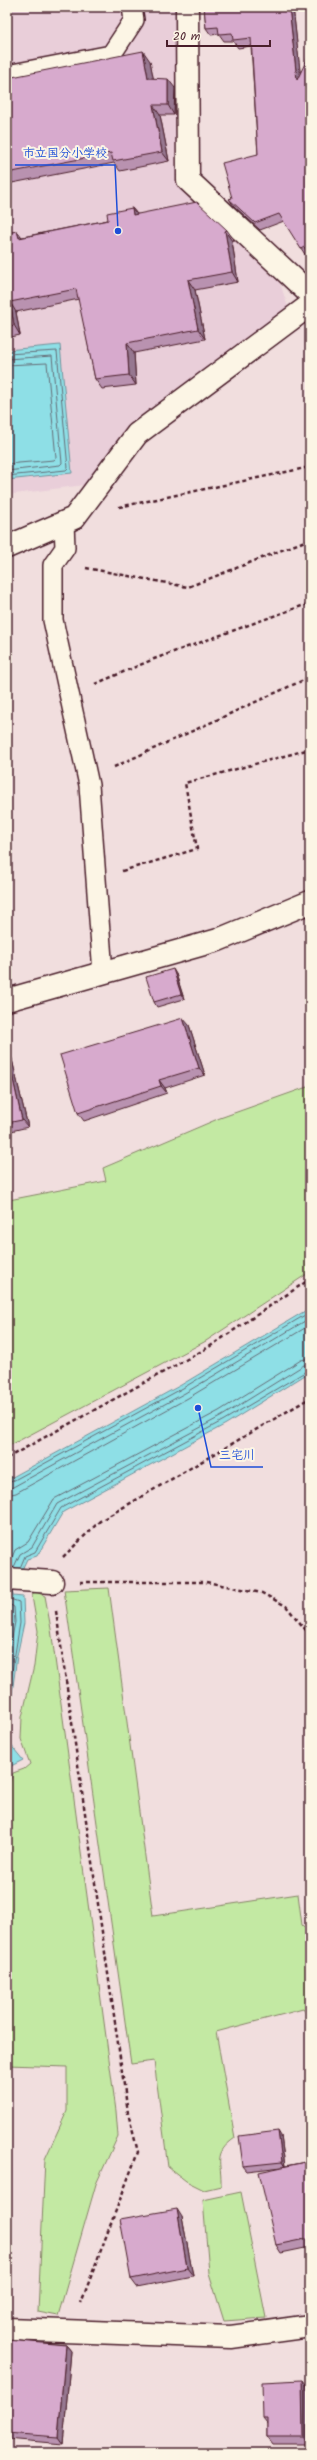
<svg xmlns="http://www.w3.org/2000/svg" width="317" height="2460" font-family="Kalam,'Klee One',sans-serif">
	<rect width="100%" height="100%" fill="#f1dede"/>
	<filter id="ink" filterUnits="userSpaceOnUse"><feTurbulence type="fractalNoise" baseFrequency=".025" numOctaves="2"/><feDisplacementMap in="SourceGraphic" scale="8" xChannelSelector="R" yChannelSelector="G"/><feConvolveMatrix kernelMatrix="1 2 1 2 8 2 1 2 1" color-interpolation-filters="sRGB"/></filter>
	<g filter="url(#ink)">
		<!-- built -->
		<polygon fill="#e9ced9" points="7,7 178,7 177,180 280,283 288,307 142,416 84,485 7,495"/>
		<!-- green -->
		<g fill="#c3e9a3" stroke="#868467">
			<polygon points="310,1086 310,1272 206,1341 7,1447 7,1218 11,1217 9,1200 106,1181 103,1168 220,1118"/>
			<path d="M 109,1588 L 153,1916 L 298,1894 L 302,1925 L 310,1932 L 310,2018 L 303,2009 L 216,2032 L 235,2138 C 212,2154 222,2162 221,2186 L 204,2190 L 186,2181 L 168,2167 L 154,2061 L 131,2064 L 64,1590 Z"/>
			<polygon points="34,1591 45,1596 51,1629 116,2111 118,2136 96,2184 58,2316 38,2312 45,2159 67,2111 67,2067 7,2065 8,1787 13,1773 24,1769 30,1764 21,1739 22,1717 34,1666 38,1631 32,1596"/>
			<polygon points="241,2192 266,2318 224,2321 209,2273 203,2200"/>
		</g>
		<!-- water -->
		<g fill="#8edfe6" stroke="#73929b">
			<polygon points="60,345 72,473 7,480 7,350"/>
			<polygon points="310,1308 310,1372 226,1424 63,1512 37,1556 27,1559 12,1591 13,1596 23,1597 24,1623 17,1656 7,1731 10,1744 23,1760 7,1768 7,1480 181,1385"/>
		</g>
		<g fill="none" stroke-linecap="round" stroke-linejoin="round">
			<!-- shore -->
			<g stroke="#656c76" stroke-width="1">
				<polyline points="7,354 57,351 68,468 66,470 7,476"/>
				<polyline points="7,359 52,356 62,463 60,465 7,471"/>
				<polyline points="7,365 47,363 56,458 54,460 7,464"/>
				<polyline points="7,1484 183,1388 310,1312"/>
				<polyline points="7,1489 13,1487 185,1393 310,1318"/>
				<polyline points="7,1495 16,1493 188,1398 310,1325"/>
				<polyline points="8,1567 15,1550 28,1542 54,1499 219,1411 301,1360 310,1358"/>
				<polyline points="14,1567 20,1554 32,1547 57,1504 222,1416 304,1365 310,1364"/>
				<polyline points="20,1568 25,1556 35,1552 61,1508 224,1420 310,1369"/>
				<polyline points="7,1603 14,1607 15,1622 7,1664"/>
				<polyline points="7,1703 20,1623 19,1602 10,1599 8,1591"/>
			</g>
			<defs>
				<g id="lane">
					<polyline points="7,75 111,55 134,20 132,7"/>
					<polyline points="64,523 65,548 53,565 53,620 89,785 103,973"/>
				</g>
				<g id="street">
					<polyline points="187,7 188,180 310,294"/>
					<polyline points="7,547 74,518 137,434 310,305"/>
					<polyline points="7,1000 218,940 310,902"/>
					<polyline points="7,1579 52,1582"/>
					<polyline points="7,2329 231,2337 310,2326"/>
				</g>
			</defs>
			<!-- lane casing -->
			<use href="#lane" stroke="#4a1f2b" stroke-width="22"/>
			<!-- street casing -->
			<use href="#street" stroke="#4a1f2b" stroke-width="25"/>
			<!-- path -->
			<g stroke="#4a1f2b" stroke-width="2.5" stroke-dasharray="4 3" stroke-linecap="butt">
				<polyline points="119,507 310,467"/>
				<polyline points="86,568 188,587 310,539"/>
				<polyline points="95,684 154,659 310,603"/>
				<polyline points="114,767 310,677"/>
				<polyline points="122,871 197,849 185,783 310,749"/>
				<polyline points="7,1458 209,1347 310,1279"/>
				<polyline points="63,1557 100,1521 310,1398"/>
				<polyline points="80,1582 206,1582 262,1593 286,1606 310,1635"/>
				<polyline points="56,1611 128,2113 138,2152 81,2303"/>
			</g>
			<!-- lane -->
			<use href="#lane" stroke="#fcf5e5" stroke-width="19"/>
			<!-- street -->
			<use href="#street" stroke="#fcf5e5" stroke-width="22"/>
		</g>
		<!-- wall -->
		<g fill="#b992b0" stroke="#4a1f2b">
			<polygon points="204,7 293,7 300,73 310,254 306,256 284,221 260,230 234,206 229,199 232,198 258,154 251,46 238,48 233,41 224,41 219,34 211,35 206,28"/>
			<polygon points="150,61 153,78 175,88 174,115 160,115 169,161 120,171 114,163 7,184 7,78"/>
			<polygon points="132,208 137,214 227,230 234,240 232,241 238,282 195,290 205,339 134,353 136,385 102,389 95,379 79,299 16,312 20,335 7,338 7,233 17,231 22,237 108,220"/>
			<polygon points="176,974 184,999 157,1007 154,1002"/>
			<polygon points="189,1025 205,1075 165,1088 167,1093 84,1121 78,1113"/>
			<polygon points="7,1044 9,1047 28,1127 7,1132"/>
			<polygon points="281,2136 285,2166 310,2161 310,2247 281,2253 276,2245 282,2167 247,2171 243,2166"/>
			<polygon points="182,2217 193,2276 137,2287 131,2279"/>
			<polygon points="7,2340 66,2345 71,2351 63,2444 7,2439"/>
			<polygon points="308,2388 309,2444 273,2444 267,2436 267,2424 263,2419"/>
		</g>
		<!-- shaded-wall -->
		<g fill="#967790" stroke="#4a1f2b">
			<polygon points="289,7 293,7 302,88 297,80"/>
			<polygon points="143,51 150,61 155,87 148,78"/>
			<polygon points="168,79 175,88 174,115 168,105"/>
			<polygon points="153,105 160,115 169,161 162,152"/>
			<polygon points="132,208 139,217 133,215"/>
			<polygon points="17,231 24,240 19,238"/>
			<polygon points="225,231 232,241 238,282 232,272"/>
			<polygon points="188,280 195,290 205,339 198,329"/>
			<polygon points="10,302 16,312 20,335 14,325"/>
			<polygon points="127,343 134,353 136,385 129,375"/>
			<polygon points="173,969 176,974 184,999 181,994"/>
			<polygon points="183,1018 189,1025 205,1075 199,1068"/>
			<polygon points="7,1044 9,1047 28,1127 22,1120 7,1052"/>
			<polygon points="159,1080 165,1088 167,1093 161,1086"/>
			<polygon points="278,2131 281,2136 285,2167 282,2162"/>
			<polygon points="177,2209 182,2217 193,2276 187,2268"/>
			<polygon points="66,2345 71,2351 63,2444 58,2437"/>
			<polygon points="302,2380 308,2388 309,2444 303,2436"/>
		</g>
		<!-- building -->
		<g fill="#d7aacd" stroke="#4a1f2b">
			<polygon points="204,7 289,7 297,80 310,53 310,255 304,247 301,249 279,214 255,223 229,199 232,198 222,163 258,154 251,38 233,40 232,33 219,34 218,27 206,28"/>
			<polygon points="143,51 148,78 168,79 168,105 153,105 162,152 113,161 111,153 7,173 7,78"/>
			<polygon points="197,202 227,230 225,231 232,272 188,280 198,329 127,343 129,375 95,379 76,289 10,302 14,325 7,327 7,233 17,231 19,238 108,220 107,213 132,208 133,215"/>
			<polygon points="173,969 181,994 154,1002 146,977"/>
			<polygon points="183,1018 199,1068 159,1080 161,1086 78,1113 60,1055"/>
			<polygon points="7,1052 22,1120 7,1123"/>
			<polygon points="278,2131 282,2162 243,2166 239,2136"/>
			<polygon points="310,2161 310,2238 276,2245 259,2172"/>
			<polygon points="177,2209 187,2268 131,2279 120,2219"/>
			<polygon points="7,2340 66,2345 58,2437 7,2433"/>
			<polygon points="302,2380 303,2436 267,2436 267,2419 263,2419 262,2382"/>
		</g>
	</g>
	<!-- callouts -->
	<path fill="none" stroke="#1d4ed8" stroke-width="1.5" d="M118 231L115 165H15M198 1408L211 1467H263"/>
	<g fill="#1d4ed8" stroke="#fcf5e5" stroke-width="1.5">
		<circle cx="118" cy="231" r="4"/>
		<circle cx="198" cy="1408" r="4"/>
	</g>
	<g font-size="12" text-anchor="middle" font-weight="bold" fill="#1d4ed8" stroke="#fcf5e5" stroke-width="4" stroke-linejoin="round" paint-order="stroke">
		<text x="65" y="157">市立国分小学校</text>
		<text x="237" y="1459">三宅川</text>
	</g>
	<!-- margin -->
	<rect width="317" height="2460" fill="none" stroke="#fcf5e5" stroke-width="24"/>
	<rect x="12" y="12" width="293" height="2436" fill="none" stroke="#4a1f2b" stroke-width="1.5" filter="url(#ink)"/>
	<!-- scale -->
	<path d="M167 40v6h103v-6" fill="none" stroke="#4a1f2b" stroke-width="2"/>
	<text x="173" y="40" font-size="12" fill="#4a1f2b" stroke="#fcf5e5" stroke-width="3" paint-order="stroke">20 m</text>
</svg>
